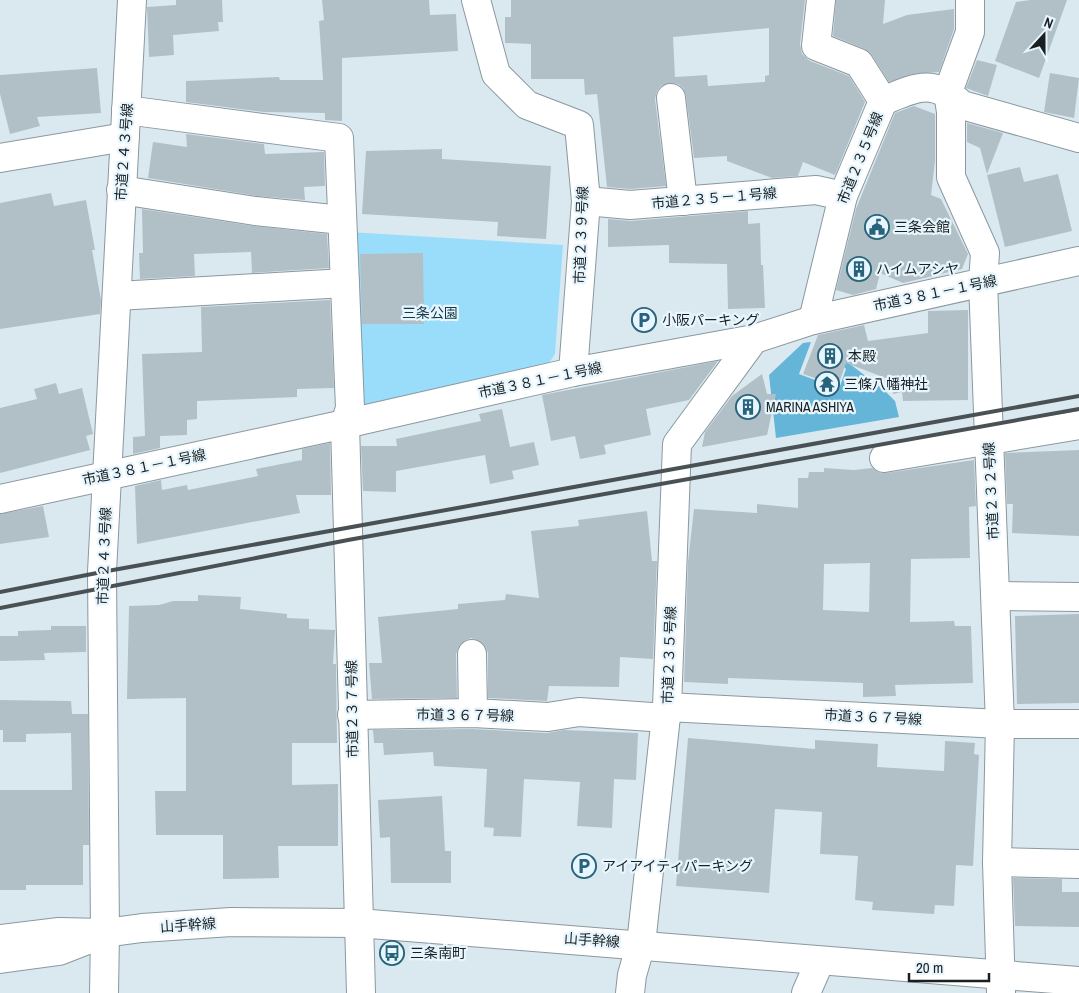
<svg xmlns="http://www.w3.org/2000/svg" width="1079" height="993" font-family="'Archivo Narrow','Noto Sans JP',sans-serif">
	<rect width="100%" height="100%" fill="#dae9f0"/>
	<!-- green -->
	<polygon fill="#9addfb" points="349,232 563,245 555,354 547,366 358,410"/>
	<!-- forest -->
	<polygon fill="#65b5d8" points="811,342 799,374 839,389 846,369 840,363 842,358 884,390 895,401 899,417 776,438 769,375 803,343"/>
	<!-- building -->
	<g fill="#b1c0c7" fill-rule="evenodd">
		<polygon points="176,0 222,0 223,22 218,22 219,31 173,35 174,55 149,57 147,7 176,5"/>
		<polygon points="322,0 429,0 430,15 456,14 458,51 342,58 342,121 325,120 325,113 264,112 186,102 186,81 279,77 280,80 323,80 319,21 324,20"/>
		<path d="M 511,0 L 805,0 L 800,44 L 802,54 L 810,61 L 849,76 L 865,102 L 835,175 L 803,162 L 798,176 L 772,178 L 727,161 L 727,156 L 694,158 L 686,96 L 683,88 L 678,84 L 669,83 L 661,86 L 657,91 L 655,99 L 666,186 L 630,189 L 607,187 L 597,94 L 585,95 L 584,79 L 531,79 L 531,44 L 505,43 L 505,17 L 511,17 ZM 769,28 L 769,75 L 765,76 L 765,82 L 708,86 L 707,75 L 675,77 L 673,37 Z"/>
		<polygon points="836,0 885,0 883,24 907,15 954,9 954,29 939,72 913,74 889,82 872,55 865,49 833,36"/>
		<polygon points="1030,0 1067,0 1039,78 995,61 1016,2"/>
		<polygon points="977,60 997,65 988,96 966,88"/>
		<polygon points="97,68 101,113 37,117 40,126 10,134 0,94 0,75"/>
		<polygon points="1050,73 1079,78 1074,118 1044,112"/>
		<polygon points="914,106 935,114 935,161 931,195 941,199 968,254 962,269 903,283 880,273 876,289 853,295 836,290 856,209 895,113"/>
		<polygon points="967,123 1003,133 987,174 980,148 967,142"/>
		<polygon points="186,134 264,144 265,154 324,152 325,186 304,187 305,200 257,196 148,178 153,142 187,147"/>
		<polygon points="442,149 442,159 551,166 546,239 497,236 498,222 362,214 366,151"/>
		<polygon points="1020,167 1024,182 1058,174 1072,231 1005,247 987,175"/>
		<polygon points="51,193 54,206 86,200 95,250 92,250 101,300 100,314 0,329 0,203"/>
		<polygon points="142,209 253,226 327,234 329,268 252,273 251,252 194,254 195,276 140,279 139,253 143,253"/>
		<polygon points="748,211 748,224 760,223 761,265 763,265 765,308 728,309 727,264 669,263 669,245 608,247 608,219 631,221"/>
		<polygon points="423,253 424,324 362,324 360,254"/>
		<polygon points="330,300 334,388 297,389 297,397 197,401 197,419 187,420 187,435 160,436 160,448 133,454 133,437 145,436 142,354 202,352 201,307"/>
		<polygon points="968,310 968,400 903,401 902,392 893,394 891,380 846,363 838,386 803,374 818,335 864,325 868,341 928,333 928,311"/>
		<polygon points="718,361 689,400 646,409 651,435 604,445 606,454 580,459 575,436 551,441 542,395"/>
		<polygon points="762,374 767,394 776,394 767,435 702,447 705,432 732,396"/>
		<polygon points="56,383 59,394 82,388 93,434 86,436 90,450 0,473 0,408 37,399 34,389"/>
		<polygon points="502,409 510,447 534,442 539,465 512,471 514,479 490,484 485,455 396,471 396,492 363,491 361,446 397,446 396,439 481,421 479,414"/>
		<polygon points="330,443 331,495 296,495 300,513 137,544 135,486 161,480 162,490 187,485 188,490 258,476 256,469 302,460 302,449"/>
		<polygon points="1079,450 1079,536 1012,533 1013,504 1007,504 1005,453"/>
		<path d="M 974,460 L 976,506 L 969,507 L 970,558 L 911,559 L 910,622 L 954,621 L 955,626 L 971,626 L 973,683 L 895,685 L 896,696 L 863,697 L 863,683 L 728,678 L 728,684 L 684,682 L 688,562 L 694,509 L 757,513 L 757,504 L 798,508 L 798,478 L 808,478 L 809,472 L 824,472 L 824,468 L 854,470 L 872,468 L 878,472 L 886,473 ZM 870,563 L 869,612 L 823,610 L 824,564 Z"/>
		<polygon points="43,506 49,537 0,544 0,514"/>
		<polygon points="647,511 652,561 657,561 653,659 620,657 619,687 549,686 547,701 488,698 488,653 485,646 480,641 471,638 464,641 459,646 456,654 457,698 372,699 369,663 382,663 378,617 458,609 458,604 505,600 506,594 539,598 531,531 579,526 578,520"/>
		<polygon points="198,595 241,597 240,609 287,614 287,618 309,619 309,629 335,630 333,664 336,664 337,743 292,743 292,785 338,784 338,846 278,846 279,878 223,879 223,835 156,835 155,791 186,791 186,698 127,699 129,606 159,605 173,601 198,601"/>
		<polygon points="1079,614 1079,703 1017,704 1015,616"/>
		<polygon points="51,626 86,626 86,652 44,653 45,660 0,661 0,636 18,636 18,631 51,630"/>
		<polygon points="0,700 71,701 72,714 88,714 89,845 83,845 83,885 26,885 26,890 0,890 0,790 72,790 71,733 26,734 26,742 3,742 3,730 0,730"/>
		<polygon points="473,729 547,733 564,730 638,733 636,780 614,779 612,828 577,826 580,782 524,779 521,837 493,836 494,828 484,827 487,769 434,766 433,752 384,755 383,743 374,743 373,730"/>
		<polygon points="688,738 815,749 815,740 878,744 877,767 944,771 945,741 975,743 974,754 979,755 973,866 956,865 954,906 935,905 934,914 872,910 873,902 855,900 858,856 820,854 822,812 775,809 769,893 676,886"/>
		<polygon points="442,796 445,851 451,851 451,883 391,883 390,837 380,838 378,800"/>
		<polygon points="1013,878 1062,879 1062,892 1079,892 1079,927 1015,926"/>
	</g>
	<g fill="none" stroke-linecap="round" stroke-linejoin="round">
		<defs>
			<g id="minor">
				<polyline points="476,0 496,74 527,105 579,125 586,201 573,372"/>
				<polyline points="970,0 970,32 948,92 951,112 951,177 985,253 983,282 1000,724 997,862 1001,992"/>
				<polyline points="671,98 683,201"/>
				<path d="M 883,101 C 917,87 932,78 962,105 L 1079,138"/>
				<polyline points="126,110 339,138 350,408 345,424 361,993"/>
				<polyline points="0,158 125,137"/>
				<polyline points="121,190 255,211 342,220"/>
				<polyline points="586,201 630,205 816,190 843,196"/>
				<polyline points="117,296 345,283"/>
				<polyline points="813,320 843,196 883,101 859,63 816,46 821,0"/>
				<polyline points="884,458 1079,425"/>
				<polyline points="0,499 345,424 573,372 754,339 813,320 1079,261"/>
				<polyline points="996,596 1079,597"/>
				<polyline points="472,654 473,713"/>
				<polyline points="667,707 1000,724 1079,724"/>
				<polyline points="352,715 473,713 548,717 579,712 666,718"/>
				<polyline points="997,862 1079,864"/>
				<polyline points="0,939 59,932 105,933 142,928 231,922 358,923 1079,981"/>
				<polyline points="0,959 59,951 95,937"/>
				<polyline points="104,993 105,933 102,572 132,0"/>
				<polyline points="630,993 632,975 641,944 667,707 677,444 754,339"/>
				<polyline points="806,993 820,961"/>
			</g>
		</defs>
		<!-- minor casing -->
		<use href="#minor" stroke="#8a989f" stroke-width="30"/>
		<!-- minor -->
		<use href="#minor" stroke="#fff" stroke-width="28"/>
		<!-- rail -->
		<g stroke="#495155" stroke-width="4">
			<polyline points="0,592 102,572 1079,396"/>
			<polyline points="0,608 348,540 1079,409"/>
		</g>
	</g>
	<!-- icons -->
	<defs>
		<symbol id="civic-ring" viewBox="-11 -11 22 22"><circle r="9.5" fill="#e7f6fe" stroke="#28637b" stroke-width="1.5"/><path d="M-.6-6.5H3V-4.5H.6V-3L4-1V1h2V6H-6V1h2V-1L-.6-3ZM-1.2 2.5V6h2.4V2.5Z" fill="#28637b"/></symbol>
		<symbol id="building-ring" viewBox="-11 -11 22 22"><circle r="9.5" fill="#e7f6fe" stroke="#28637b" stroke-width="1.5"/><path d="M-4-6H4V6H1V3H-1V6H-4ZM-2.5-4.3h1.7v1.8h-1.7ZM.8-4.3h1.7v1.8H.8ZM-2.5-1h1.7V.8h-1.7ZM.8-1h1.7V.8H.8Z" fill="#28637b"/></symbol>
		<symbol id="parking-ring" viewBox="-11 -11 22 22"><circle r="9.5" fill="#e7f6fe" stroke="#28637b" stroke-width="1.5"/><path d="M-3.5-5.5H1a3.5 3.5 0 0 1 0 7H-1V5.5H-3.5ZM-1-3.4V-.6H.8a1.4 1.4 0 0 0 0-2.8Z" fill="#28637b"/></symbol>
		<symbol id="temple-ring" viewBox="-11 -11 22 22"><circle r="9.5" fill="#e7f6fe" stroke="#28637b" stroke-width="1.5"/><path d="M0-6L5-2H3V0L6.5 2.5H4V6H1.5V3h-3V6H-4V2.5H-6.5L-3 0V-2H-5Z" fill="#28637b"/></symbol>
		<symbol id="bus-ring" viewBox="-11 -11 22 22"><circle r="9.5" fill="#e7f6fe" stroke="#28637b" stroke-width="1.5"/><path d="M-5-6H5V4H4V6H2V4H-2V6H-4V4H-5ZM-3.5-4V0h7V-4ZM-3.5 1.2v1.5H-2V1.2ZM2 1.2v1.5H3.5V1.2Z" fill="#28637b"/></symbol>
	</defs>
	<g fill-rule="evenodd">
		<use href="#civic-ring" x="863" y="213" width="28" height="28"/>
		<use href="#building-ring" x="845" y="255" width="28" height="28"/>
		<use href="#parking-ring" x="630" y="306" width="28" height="28"/>
		<use href="#building-ring" x="816" y="342" width="28" height="28"/>
		<use href="#temple-ring" x="813" y="370" width="28" height="28"/>
		<use href="#building-ring" x="734" y="393" width="28" height="28"/>
		<use href="#parking-ring" x="570" y="852" width="28" height="28"/>
		<use href="#bus-ring" x="378" y="939" width="28" height="28"/>
	</g>
	<g text-anchor="middle" stroke-width="4.5" stroke-linejoin="round" paint-order="stroke">
		<!-- street labels -->
		<g font-size="14" fill="#1a2022" stroke="#e7f6fe">
			<text transform="translate(124 152) rotate(-86)" y="5">市道２４３号線</text>
			<text transform="translate(860 158) rotate(-68)" y="5">市道２３５号線</text>
			<text transform="translate(714 198) rotate(-5)" y="5">市道２３５－１号線</text>
			<text transform="translate(581 235) rotate(-88)" y="5">市道２３９号線</text>
			<text transform="translate(935 293) rotate(-12)" y="5">市道３８１－１号線</text>
			<text transform="translate(540 380) rotate(-12)" y="5">市道３８１－１号線</text>
			<text transform="translate(144 467) rotate(-12)" y="5">市道３８１－１号線</text>
			<text transform="translate(991 491) rotate(-93)" y="5">市道２３２号線</text>
			<text transform="translate(104 556) rotate(-88)" y="5">市道２４３号線</text>
			<text transform="translate(669 655) rotate(-88)" y="5">市道２３５号線</text>
			<text transform="translate(352 709) rotate(-91)" y="5">市道２３７号線</text>
			<text transform="translate(465 715) rotate(1)" y="5">市道３６７号線</text>
			<text transform="translate(873 717) rotate(3)" y="5">市道３６７号線</text>
			<text transform="translate(188 925) rotate(-4)" y="5">山手幹線</text>
			<text transform="translate(592 940) rotate(4)" y="5">山手幹線</text>
		</g>
		<!-- poi labels -->
		<g font-size="14" fill="#1a2022" stroke="#e7f6fe" text-anchor="start">
			<text x="894" y="232">三条会館</text>
			<text x="876" y="274">ハイムアシヤ</text>
			<text x="662" y="325">小阪パーキング</text>
			<text x="848" y="361">本殿</text>
			<text x="844" y="389">三條八幡神社</text>
			<text x="766" y="412">MARINA ASHIYA</text>
			<text x="602" y="871">アイアイティパーキング</text>
			<text x="410" y="958">三条南町</text>
		</g>
		<!-- park labels -->
		<g font-size="14" fill="#143948" stroke="#e7f6fe">
			<text x="430" y="318">三条公園</text>
		</g>
	</g>
	<!-- north arrow -->
	<g transform="translate(1044 35) rotate(21)" stroke="#e7f6fe" stroke-width="4" paint-order="stroke">
	<path d="M0-4L9 19L0 12L-9 19Z" fill="#1a2022"/>
	<text y="-8" font-size="14" font-weight="bold" text-anchor="middle" fill="#1a2022">N</text>
	</g>
	<!-- scale -->
	<path d="M909 973v8h80v-8" fill="none" stroke="#1a2022" stroke-width="2.5"/>
	<text x="916" y="973" font-size="15" fill="#1a2022" stroke="#e7f6fe" stroke-width="4" paint-order="stroke">20 m</text>
</svg>
